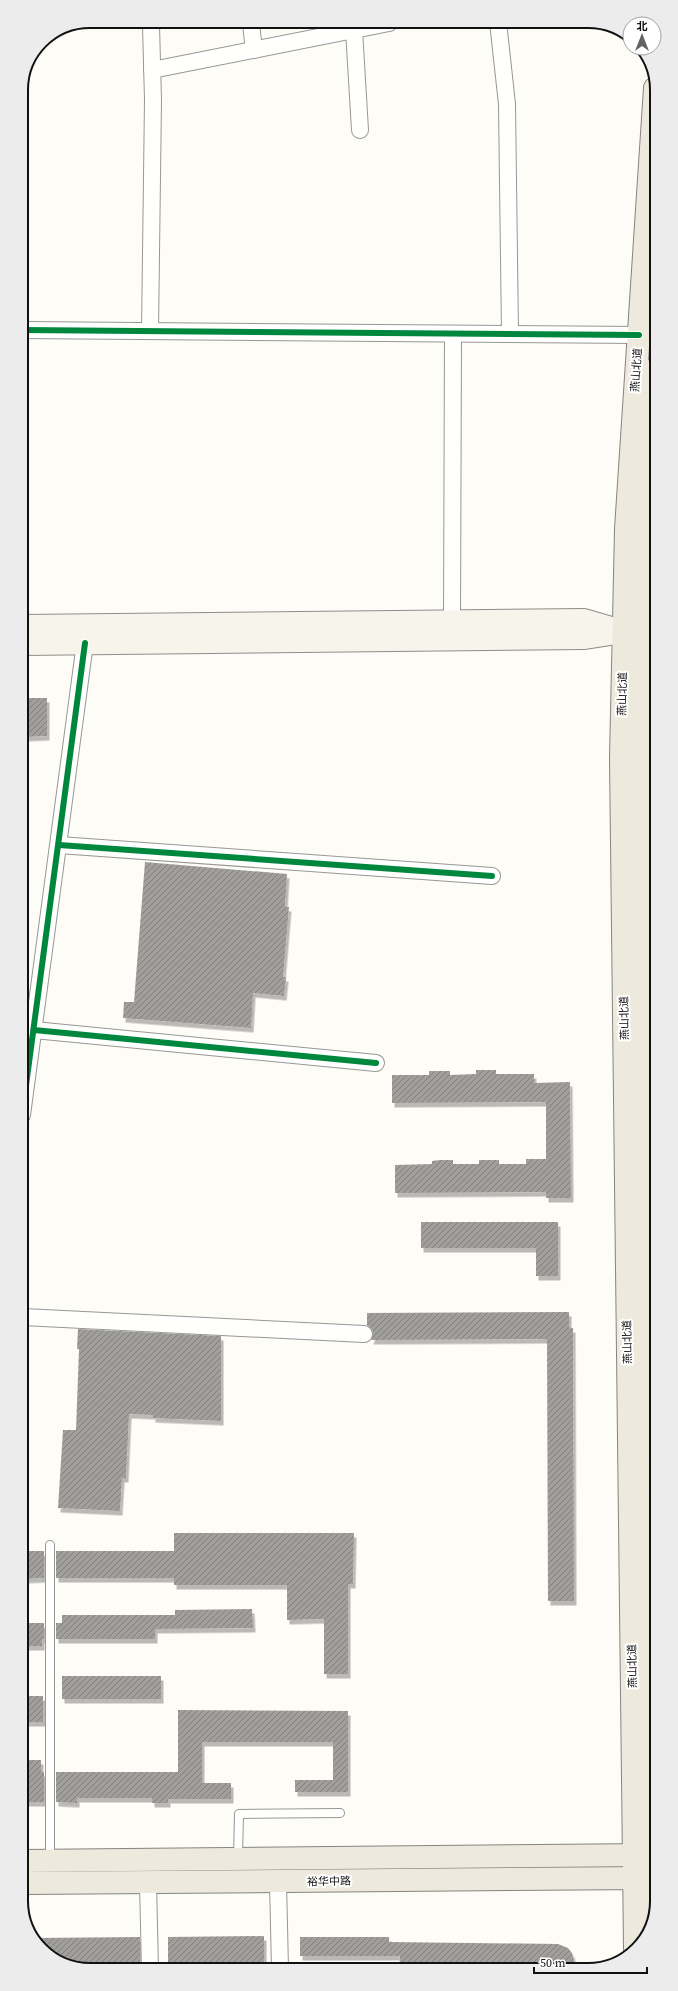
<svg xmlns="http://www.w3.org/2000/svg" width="678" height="1991" font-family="'Source Serif 4','Noto Sans SC',serif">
	<defs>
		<pattern id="building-hatch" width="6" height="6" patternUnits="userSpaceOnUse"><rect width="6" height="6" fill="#a19f9c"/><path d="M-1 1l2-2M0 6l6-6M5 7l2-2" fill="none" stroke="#82807e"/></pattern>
		<filter id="shadow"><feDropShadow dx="2.5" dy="4.5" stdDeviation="0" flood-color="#0004"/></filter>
	</defs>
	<rect width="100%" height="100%" fill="#fdfcf7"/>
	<!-- building -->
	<g fill="url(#building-hatch)" filter="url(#shadow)">
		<polygon points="22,698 47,698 47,736 22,737"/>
		<polygon points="145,862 287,874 285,907 289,907 283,977 286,977 284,996 253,993 251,1028 123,1018 124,1002 134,1002"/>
		<polygon points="476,1070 496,1070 496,1074 534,1074 534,1083 570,1082 571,1198 546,1198 546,1192 395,1193 395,1165 432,1164 432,1161 440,1160 453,1160 453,1164 479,1164 479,1160 499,1160 499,1164 526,1164 526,1159 546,1159 546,1102 392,1103 392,1075 429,1075 429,1071 450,1071 450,1075 476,1074"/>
		<polygon points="421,1222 558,1222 558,1276 536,1276 536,1248 421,1248"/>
		<polygon points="569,1312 569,1328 573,1328 574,1601 548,1601 547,1339 371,1340 373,1334 372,1329 367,1325 367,1313"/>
		<polygon points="78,1329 221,1336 221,1421 153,1418 153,1415 129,1414 126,1478 122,1478 120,1511 58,1508 63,1430 76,1430 79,1349 77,1349"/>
		<polygon points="174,1533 354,1533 353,1584 348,1584 348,1674 324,1674 324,1619 287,1620 287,1585 174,1585 174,1578 56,1578 56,1551 174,1551"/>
		<polygon points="23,1551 44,1551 44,1578 23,1579"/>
		<polygon points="252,1609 253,1628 155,1629 155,1639 56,1639 56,1623 62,1623 62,1615 175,1615 175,1610"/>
		<polygon points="23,1623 44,1623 44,1639 42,1639 42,1646 23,1646"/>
		<rect x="62" y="1676" width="99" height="23"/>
		<rect x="23" y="1696" width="20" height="26"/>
		<polygon points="178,1710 348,1711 348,1792 295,1792 295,1780 333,1780 333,1742 202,1742 202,1783 231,1783 231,1799 168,1799 168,1803 152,1803 152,1798 77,1798 77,1803 56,1802 56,1772 178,1772"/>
		<polygon points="23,1760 41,1760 41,1772 44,1772 44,1802 23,1802"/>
		<polygon points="264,1936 264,1964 168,1965 168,1937"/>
		<polygon points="140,1937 140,1970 85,1970 45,1953 35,1938"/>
		<polygon points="300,1937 389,1937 389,1942 558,1944 568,1948 572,1953 576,1968 399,1969 400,1956 300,1956"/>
	</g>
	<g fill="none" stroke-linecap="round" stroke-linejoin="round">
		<defs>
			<g id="lane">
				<polyline points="50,1545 50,1860"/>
				<polyline points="238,1857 239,1814 340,1813"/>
			</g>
			<g id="street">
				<polyline points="498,22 507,104 510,334"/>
				<polyline points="251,24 254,50"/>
				<polyline points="354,30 360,130"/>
				<polyline points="152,70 389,23"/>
				<polyline points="21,330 639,335"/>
				<polyline points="150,331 153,100 151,25"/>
				<polyline points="452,620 453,334"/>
				<polyline points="59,845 492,876"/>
				<polyline points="34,1030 376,1063"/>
				<polyline points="642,1110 656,1110"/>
				<polyline points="22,1115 85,643"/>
				<polyline points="23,1317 364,1334"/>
				<polyline points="278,1881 280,1969"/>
				<polyline points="148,1882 150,1970"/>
			</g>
			<g id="secondary">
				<polyline points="22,626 584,620 618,630"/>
				<polyline points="22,644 585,638 623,632 655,632"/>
			</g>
			<g id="primary">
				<polyline points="23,1861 648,1855"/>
				<polyline points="23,1883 648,1878"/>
				<polyline points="652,1916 638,758 643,530 655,369"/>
				<polyline points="635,1948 621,758 626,529 655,88"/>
			</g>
		</defs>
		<!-- lane casing -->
		<use href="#lane" stroke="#979795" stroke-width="10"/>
		<!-- street casing -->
		<use href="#street" stroke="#979795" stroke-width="18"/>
		<!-- secondary casing -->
		<use href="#secondary" stroke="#8e8d8b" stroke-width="24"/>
		<!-- primary casing -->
		<use href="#primary" stroke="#858482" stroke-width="24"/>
		<!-- lane -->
		<use href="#lane" stroke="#fffffe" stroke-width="8"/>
		<!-- street -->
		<use href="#street" stroke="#fffffe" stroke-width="16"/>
		<!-- secondary -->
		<use href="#secondary" stroke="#f6f4eb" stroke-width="22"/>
		<!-- primary -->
		<use href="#primary" stroke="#ede9dc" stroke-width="22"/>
		<defs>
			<g id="cycleway">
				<polyline points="21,330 639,335"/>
				<polyline points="59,845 492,876"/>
				<polyline points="34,1030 376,1063"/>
				<polyline points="22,1115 85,643"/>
			</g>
		</defs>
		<!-- cycleway casing -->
		<use href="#cycleway" stroke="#fff" stroke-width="8"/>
		<!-- cycleway -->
		<use href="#cycleway" stroke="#00873e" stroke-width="6"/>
	</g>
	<g text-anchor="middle" stroke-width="4" stroke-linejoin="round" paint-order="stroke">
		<!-- street labels -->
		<g font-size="11" fill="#111" stroke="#fff">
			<text transform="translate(636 370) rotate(-86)" y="4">燕山北道</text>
			<text transform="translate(622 694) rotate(-89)" y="4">燕山北道</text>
			<text transform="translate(624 1018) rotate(-91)" y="4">燕山北道</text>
			<text transform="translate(627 1342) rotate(-91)" y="4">燕山北道</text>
			<text transform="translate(632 1666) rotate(-91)" y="4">燕山北道</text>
			<text transform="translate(329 1881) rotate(-1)" y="4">裕华中路</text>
		</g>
	</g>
	<!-- crop -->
	<path d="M0 0H678V1991H0ZM90 28H588A62 62 0 0 1 650 90V1901A62 62 0 0 1 588 1963H90A62 62 0 0 1 28 1901V90A62 62 0 0 1 90 28Z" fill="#ececec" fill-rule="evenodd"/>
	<path fill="none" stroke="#111" stroke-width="2" d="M90 28H588A62 62 0 0 1 650 90V1901A62 62 0 0 1 588 1963H90A62 62 0 0 1 28 1901V90A62 62 0 0 1 90 28Z"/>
	<!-- north arrow -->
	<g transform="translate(642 36)"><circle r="19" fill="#ffffff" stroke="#a0a0a0"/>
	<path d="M0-3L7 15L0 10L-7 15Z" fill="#646362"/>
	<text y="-6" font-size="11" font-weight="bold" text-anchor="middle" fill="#111111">北</text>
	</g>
	<!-- scale -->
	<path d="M534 1967v6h113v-6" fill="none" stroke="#111111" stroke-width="2"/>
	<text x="540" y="1967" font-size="12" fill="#111111" stroke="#ffffff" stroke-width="3" paint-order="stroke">50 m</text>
</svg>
